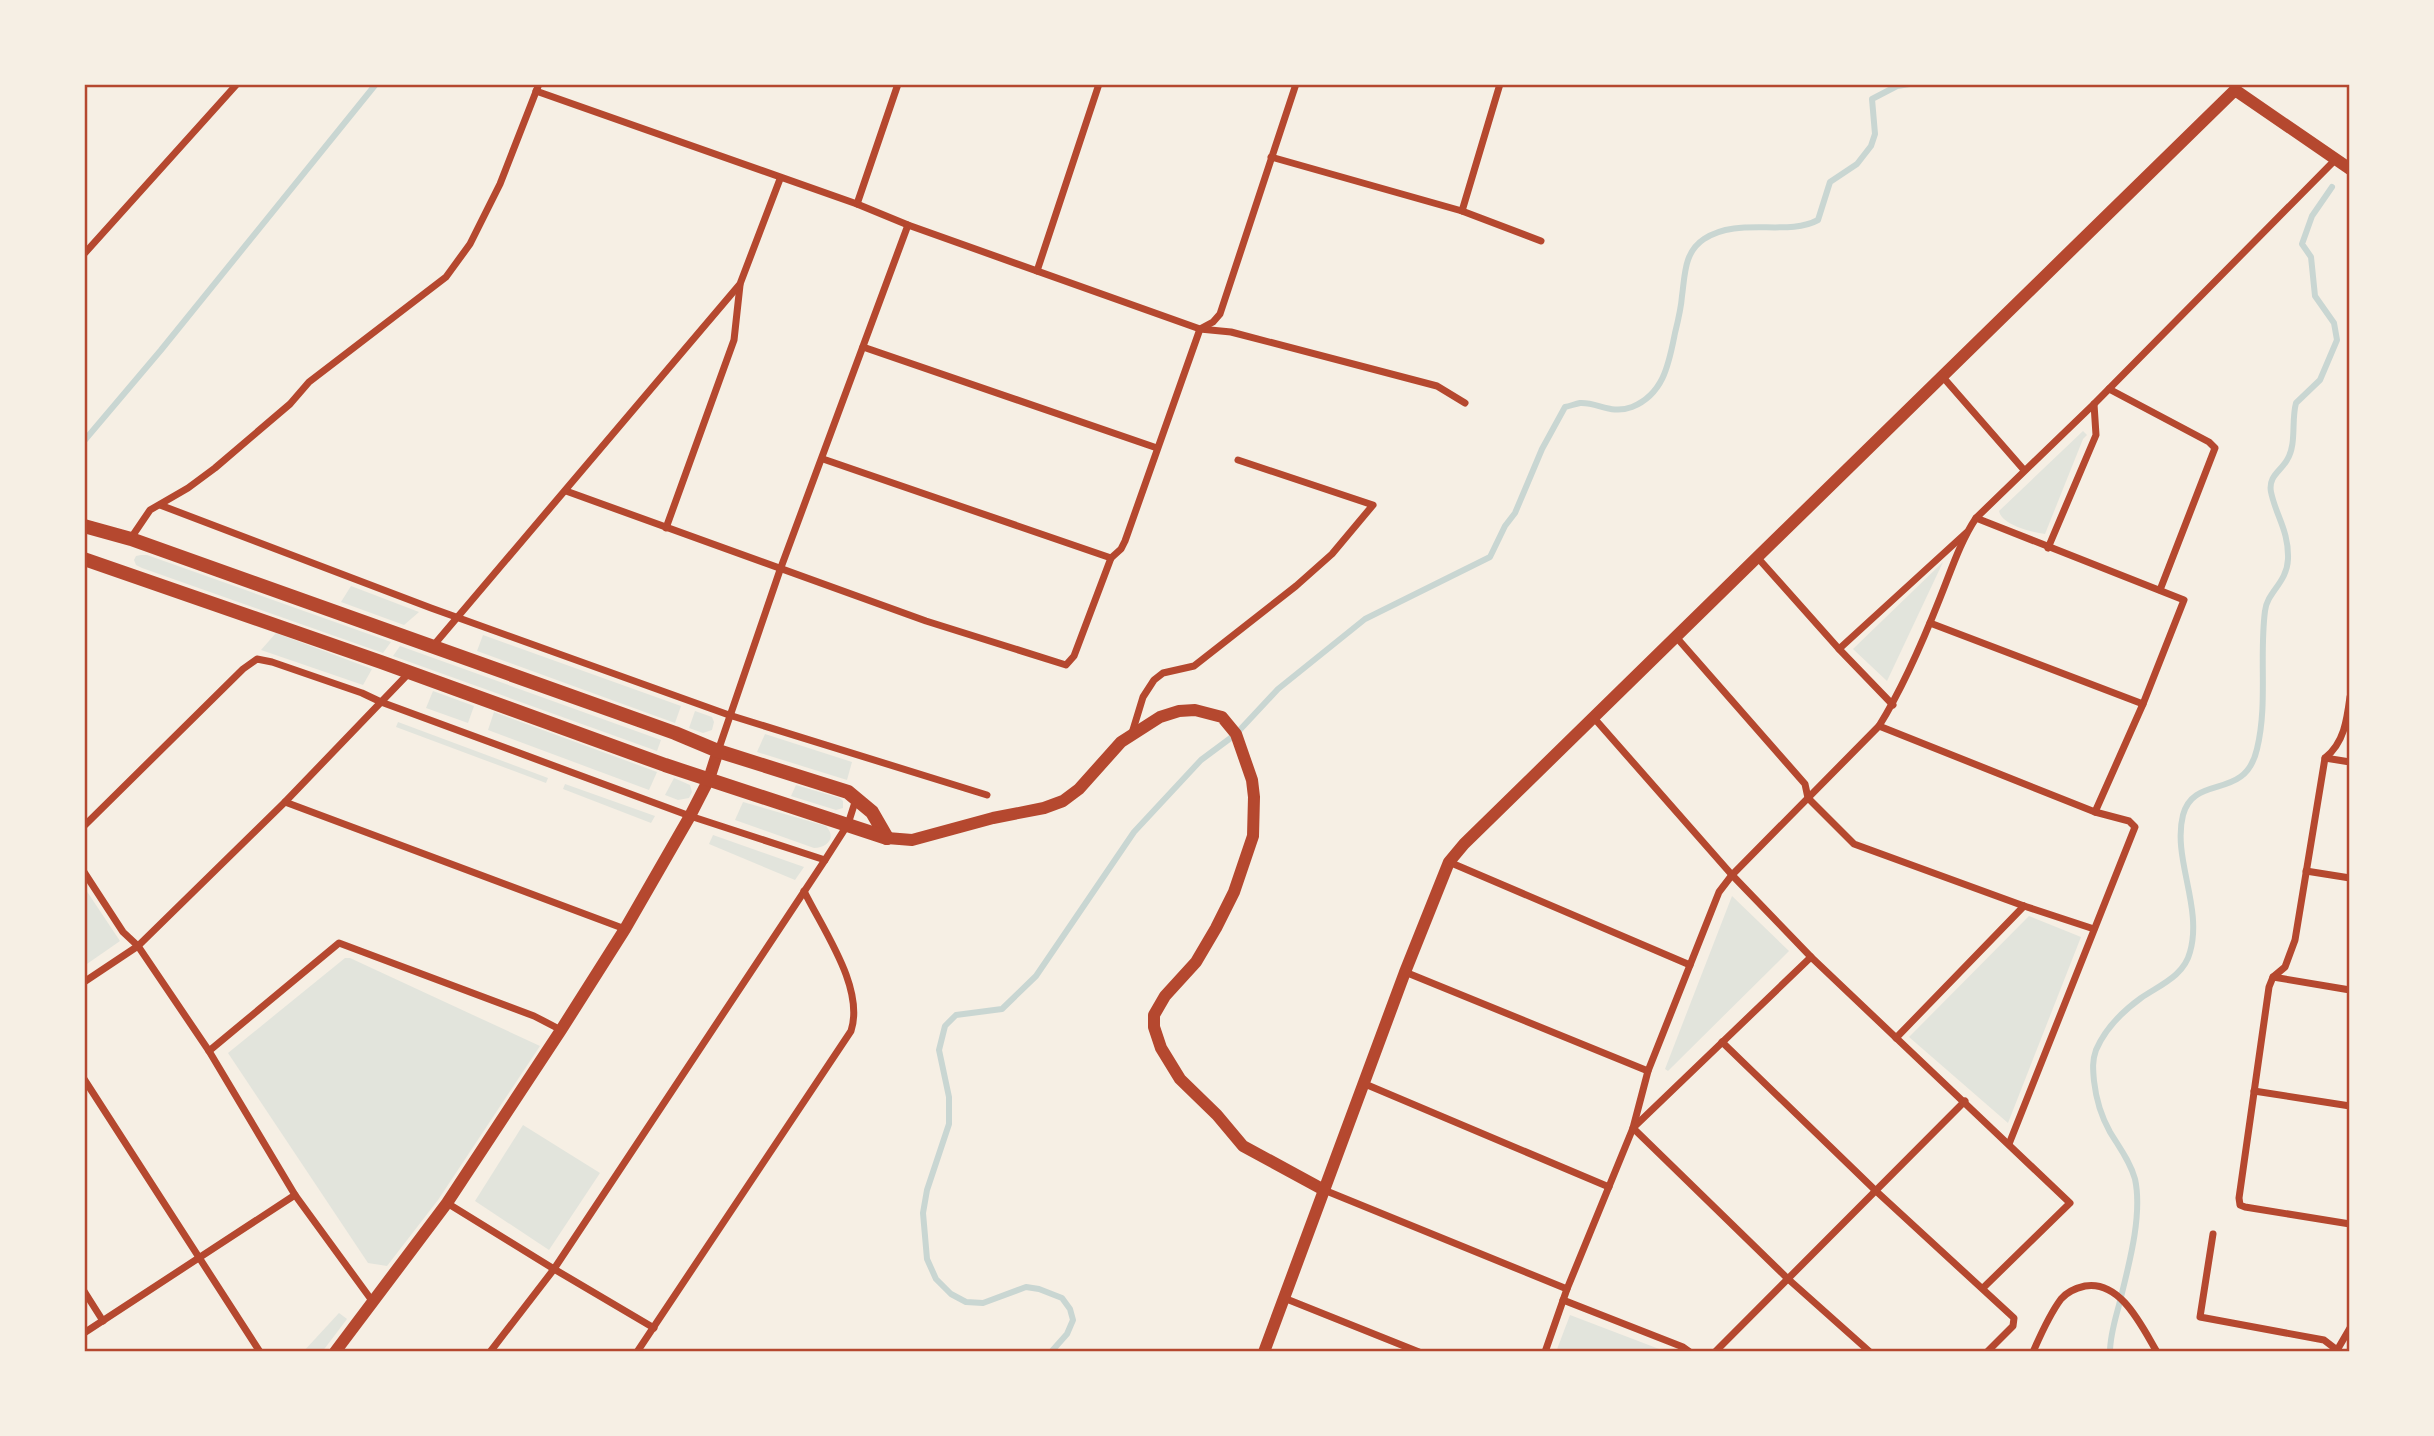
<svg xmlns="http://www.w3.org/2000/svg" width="2434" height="1436" font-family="Poppins,sans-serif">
	<rect width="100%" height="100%" fill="#f6efe4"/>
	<!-- green -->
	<g fill="#e2e4dc">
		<path d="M 2083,431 L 2087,435 L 2083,439 L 2045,534 C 2031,532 2002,525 1999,511 Z"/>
		<polygon points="141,555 147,555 391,642 383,653 142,568 136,565 134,560 136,556"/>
		<polygon points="1943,562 1887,681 1853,649"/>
		<polygon points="351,586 419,612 404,625 341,602"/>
		<polygon points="276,633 372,669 363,685 261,650"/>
		<polygon points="483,635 681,706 675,723 477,651"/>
		<polygon points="400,646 661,740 657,751 393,656"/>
		<polygon points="433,691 474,706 468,723 426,708"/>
		<polygon points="695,711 712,717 714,722 712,730 703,733 689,728"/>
		<polygon points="494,712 657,772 649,790 488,730"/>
		<polygon points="398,722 548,778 546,783 396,727"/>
		<polygon points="765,734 852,762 847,780 757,752"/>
		<polygon points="674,778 690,785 692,792 689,798 678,800 665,795"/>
		<polygon points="565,784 655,816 651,823 563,789"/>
		<polygon points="796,785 840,798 843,801 843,808 836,810 791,796"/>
		<path d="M 743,802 L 826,826 C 837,838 827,848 814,848 L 735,820 Z"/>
		<polygon points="713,835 804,867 795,880 709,844"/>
		<polygon points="84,887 120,941 84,966"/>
		<polygon points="1732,896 1789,951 1668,1071 1665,1069"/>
		<polygon points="2029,916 2081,937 2008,1123 1909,1037"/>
		<polygon points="345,958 350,958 540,1046 438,1200 387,1266 368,1263 228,1053"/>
		<polygon points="523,1125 600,1173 549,1250 475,1201"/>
		<polygon points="339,1313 347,1319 322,1352 303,1352"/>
		<polygon points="1570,1315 1667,1352 1556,1352"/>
	</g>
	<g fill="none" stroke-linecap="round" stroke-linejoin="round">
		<!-- stream -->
		<g stroke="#c9d6d2" stroke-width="6">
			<polyline points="84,441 161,350 376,84"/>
			<path d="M 1051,1352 L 1067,1334 L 1073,1320 L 1070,1309 L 1062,1298 L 1039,1289 L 1026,1287 L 983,1303 L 966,1302 L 951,1294 L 936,1279 L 927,1259 L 923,1213 L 927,1190 L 949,1124 L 949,1097 L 939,1050 L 945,1026 L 956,1015 L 1002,1009 L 1036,976 L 1134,832 L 1201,760 L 1236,734 L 1278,689 L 1365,619 L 1490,557 L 1505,526 L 1515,513 L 1542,449 L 1565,407 C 1570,406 1575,404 1580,403 C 1598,402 1611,415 1632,407 C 1664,394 1669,363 1675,333 C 1678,321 1681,309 1682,296 C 1685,275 1684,252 1704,239 C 1738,216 1787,237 1818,220 L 1830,182 L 1857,164 L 1871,146 L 1875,134 L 1872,99 L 1897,86 L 1910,84"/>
			<path d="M 2110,1352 C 2110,1336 2115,1320 2119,1305 C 2128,1268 2143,1216 2135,1179 C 2130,1161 2119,1147 2110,1132 C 2101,1116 2096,1099 2094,1081 C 2093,1070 2092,1061 2096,1050 C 2105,1029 2123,1011 2141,998 C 2160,985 2184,976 2190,952 C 2203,907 2172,858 2183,815 C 2194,773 2245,802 2257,749 C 2268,704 2259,657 2265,611 C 2267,592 2287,583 2288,559 C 2289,531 2276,516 2271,492 C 2268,476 2281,471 2287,460 C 2297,444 2291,421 2296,403 L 2320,380 L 2337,340 L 2334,323 L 2315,296 L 2311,257 L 2302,244 L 2312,216 L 2332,187"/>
		</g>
		<!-- minor -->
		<g stroke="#b5482f" stroke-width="7">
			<polyline points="536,91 857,204 908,225 1200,329 1231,332 1437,386 1465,403"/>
			<polyline points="1271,157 1462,211 1541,241"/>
			<polyline points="857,204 898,84"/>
			<polyline points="1462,211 1500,84"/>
			<polyline points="84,254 237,84"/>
			<polyline points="1037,271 1099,84"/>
			<polyline points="863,347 1157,448"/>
			<polyline points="1942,376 2024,470"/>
			<polyline points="2109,389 2209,442 2215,448 2160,590"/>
			<polyline points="823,459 1111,558"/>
			<polyline points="566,491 926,621 1066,665 1074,656 1111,558 1121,549 1125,541 1200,329 1213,322 1220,314 1296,84"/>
			<polyline points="160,505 431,608 729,715 987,795"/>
			<polyline points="1976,518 2184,600 2143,704 2095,812"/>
			<polyline points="666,528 734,340 740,285"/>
			<polyline points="131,538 150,510 188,488 215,468 290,404 309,382 446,277 470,244 500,184 539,84"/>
			<polyline points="2048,548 2096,435 2094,404"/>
			<polyline points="1757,557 1839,649 1893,705"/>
			<polyline points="1930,623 2143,704"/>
			<polyline points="1677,638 1805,784 1808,798 1854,844 2024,906 2094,929"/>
			<polyline points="433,646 740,284 780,179"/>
			<polyline points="1839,649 1966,533"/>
			<path d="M 2350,697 C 2347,720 2344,743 2325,758 L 2295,940 L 2285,967 L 2273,977 L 2269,987 L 2239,1198 L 2240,1205 L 2245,1207 L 2350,1224"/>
			<polyline points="1594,718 1732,875 1811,957 2070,1203 1983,1288"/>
			<polyline points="1879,726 2095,812 2129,821 2135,827 2009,1144"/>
			<polyline points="1132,733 1143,697 1154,680 1163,673 1194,666 1296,586 1332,554 1373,505 1238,460"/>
			<polyline points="718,751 780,570 908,225"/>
			<polyline points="2325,758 2350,762"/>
			<polyline points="285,802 625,929"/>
			<polyline points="84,826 243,669 257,659 272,662 362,693 381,702 690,816 825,860"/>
			<polyline points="1449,862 1690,965"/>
			<polyline points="2306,871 2350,878"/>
			<polyline points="84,872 123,932 138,946 209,1051 295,1195 373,1302"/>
			<polyline points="1811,957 1633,1128 1787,1278 1870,1352"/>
			<polyline points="1405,972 1648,1071"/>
			<polyline points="2273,977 2350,990"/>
			<polyline points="84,982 138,946 285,802 409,673"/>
			<polyline points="1896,1038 2024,906"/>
			<polyline points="1722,1042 1876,1191 2014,1318 2013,1326 1987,1352"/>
			<polyline points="209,1051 339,943 534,1016 561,1030"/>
			<polyline points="84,1079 260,1352"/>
			<polyline points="1365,1084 1609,1187"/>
			<polyline points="2254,1091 2350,1106"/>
			<polyline points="1324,1190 1567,1289"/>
			<polyline points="447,1203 554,1269 654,1328"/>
			<polyline points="2213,1234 2200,1317 2324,1340 2337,1350"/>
			<polyline points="84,1291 103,1321"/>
			<polyline points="1284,1298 1419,1352"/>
			<polyline points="1563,1300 1683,1347 1690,1352"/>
			<polyline points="84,1333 295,1195"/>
			<polyline points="490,1352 554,1269 825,860 848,824 856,799"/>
			<path d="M 637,1352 L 851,1031 C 865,988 823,930 804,891"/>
			<path d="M 1545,1352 L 1567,1289 L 1633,1128 L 1648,1071 L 1719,892 L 1732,875 L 1879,726 C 1904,686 1923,641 1940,598 C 1951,571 1960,542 1976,518 L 2094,404 L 2335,160"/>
			<polyline points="1715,1352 1965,1101"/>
			<path d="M 2033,1352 C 2041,1334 2049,1315 2061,1299 C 2067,1292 2076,1288 2085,1286 C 2121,1280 2142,1327 2157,1352"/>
			<polyline points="2336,1352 2350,1328"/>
		</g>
		<!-- tertiary -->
		<g stroke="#b5482f" stroke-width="12">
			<polyline points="887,838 912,840 993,818 1044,808 1063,801 1079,789 1121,742 1160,717 1179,711 1195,710 1222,717 1236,734 1252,780 1254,797 1253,836 1234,892 1216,928 1196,962 1165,996 1154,1015 1154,1027 1161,1048 1180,1079 1217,1115 1243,1146 1324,1190"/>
			<polyline points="335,1352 447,1203 561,1030 625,929 690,816 709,779 718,751"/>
			<polyline points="1264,1352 1405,972 1449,862 1464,844 2235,90 2350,169"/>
		</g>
		<!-- secondary -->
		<g stroke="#b5482f" stroke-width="14">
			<polyline points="84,526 131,539 675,733 718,751 848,792 872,812 887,838"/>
			<polyline points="84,559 381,662 665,765 887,838"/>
		</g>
	</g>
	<!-- border -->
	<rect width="2434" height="1436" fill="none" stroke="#f6efe4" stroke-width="172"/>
	<rect x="86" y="86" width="2262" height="1264" fill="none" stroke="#b5482f" stroke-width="2.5"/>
</svg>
